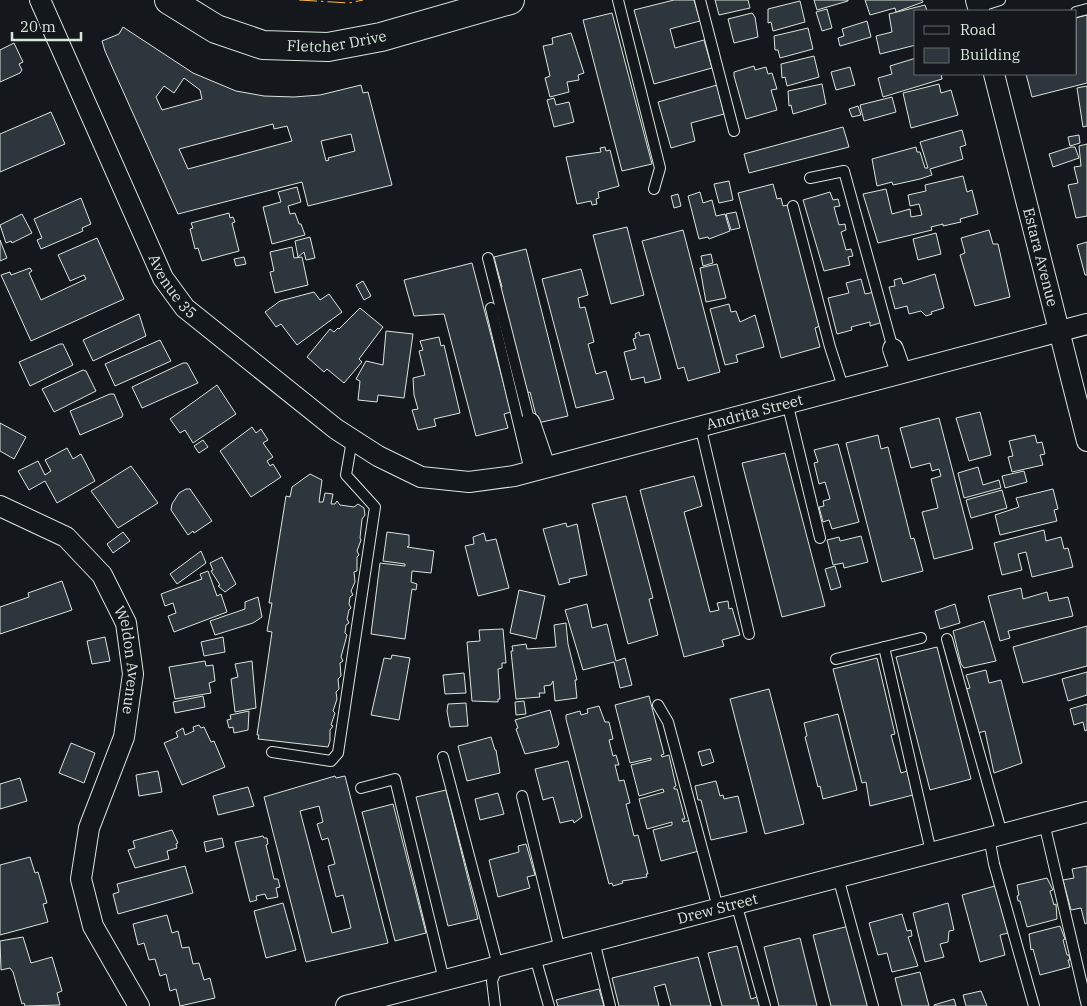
<svg xmlns="http://www.w3.org/2000/svg" width="1087" height="1006" font-family="'IBM Plex Serif',serif">
	<rect width="100%" height="100%" fill="#14181c"/>
	<!-- building -->
	<g fill="#2c363c" stroke="#d8e6dc" fill-rule="evenodd">
		<polygon points="674,0 694,0 700,21 670,29 675,48 704,40 712,68 654,84 634,10"/>
		<polygon points="715,0 748,0 750,8 719,15"/>
		<polygon points="814,0 848,0 848,1 817,10"/>
		<polygon points="865,0 922,0 923,2 896,12 895,8 870,15"/>
		<polygon points="800,1 805,22 773,31 771,22 768,23 768,9"/>
		<polygon points="925,5 927,11 916,11 916,45 880,54 876,36 892,32 889,14"/>
		<polygon points="827,9 832,28 822,31 816,12"/>
		<polygon points="612,13 652,164 622,171 583,20"/>
		<polygon points="752,13 755,17 758,37 734,43 728,19"/>
		<polygon points="1087,15 1087,83 1032,97 1026,74 1076,74 1076,18"/>
		<polygon points="867,21 871,37 840,46 838,38 844,36 842,29"/>
		<path d="M 123,27 L 193,73 L 236,91 L 264,96 L 294,97 L 320,95 L 361,85 L 363,93 L 368,92 L 392,185 L 308,206 L 302,182 L 178,214 L 105,51 L 102,41 L 119,34 ZM 184,78 L 200,90 L 202,99 L 162,110 L 156,97 L 164,86 L 174,93 ZM 273,124 L 274,129 L 287,126 L 292,141 L 188,169 L 179,149 ZM 351,134 L 355,151 L 328,158 L 329,160 L 326,161 L 321,141 Z"/>
		<polygon points="808,28 813,49 780,58 778,50 775,50 774,36"/>
		<polygon points="571,33 584,73 578,75 579,80 567,82 569,92 550,97 545,78 550,76 543,46 553,44 552,38"/>
		<polygon points="14,43 23,62 19,64 22,70 20,73 0,82 0,50"/>
		<polygon points="814,56 819,77 787,86 785,77 782,78 781,64"/>
		<polygon points="916,58 916,74 941,74 942,79 883,97 878,78 892,74 890,66"/>
		<polygon points="754,66 755,70 766,67 768,74 772,73 777,89 771,90 777,110 746,119 734,76 734,72"/>
		<polygon points="850,67 855,85 836,90 831,72"/>
		<polygon points="822,84 826,104 793,114 791,105 789,106 788,91"/>
		<polygon points="939,84 941,93 951,90 958,115 911,128 903,93"/>
		<polygon points="717,85 724,114 691,123 695,141 671,148 658,102"/>
		<polygon points="1087,86 1087,126 1083,127 1077,88"/>
		<polygon points="892,97 896,112 864,121 860,105"/>
		<polygon points="554,98 556,105 569,102 574,122 554,127 547,100"/>
		<polygon points="858,106 861,115 852,117 849,109"/>
		<polygon points="51,112 65,144 0,172 0,134"/>
		<polygon points="843,127 849,147 749,173 744,154"/>
		<polygon points="962,130 966,145 960,147 963,159 930,169 932,175 920,179 893,185 892,182 877,186 872,159 916,147 917,152 920,152 925,168 928,168 920,142"/>
		<polygon points="1079,135 1080,143 1070,146 1068,137"/>
		<polygon points="1087,144 1087,216 1076,218 1068,185 1078,183 1074,167 1081,166 1079,146"/>
		<polygon points="605,147 606,151 610,150 619,186 598,192 599,198 596,199 597,204 592,205 591,201 577,204 566,157 601,152 600,148"/>
		<polygon points="1071,147 1075,147 1079,158 1053,167 1049,154"/>
		<polygon points="963,176 967,192 972,190 978,214 960,219 961,222 943,226 943,224 931,227 932,230 878,243 863,194 886,189 892,214 910,209 911,217 922,215 919,204 910,206 908,195 926,191 925,185"/>
		<polygon points="729,181 733,200 719,203 714,184"/>
		<polygon points="773,184 777,199 781,198 783,206 788,205 820,326 815,328 820,347 781,358 738,193"/>
		<polygon points="297,187 301,202 288,206 290,214 295,213 299,224 301,224 305,235 272,244 263,207 281,202 278,192"/>
		<polygon points="700,192 703,203 712,200 716,216 725,214 730,231 709,239 708,237 699,239 688,196"/>
		<polygon points="830,192 833,200 838,199 840,206 834,207 839,225 845,224 846,230 841,232 846,250 851,249 853,256 848,257 850,265 824,271 803,200"/>
		<polygon points="678,194 681,206 674,208 671,196"/>
		<polygon points="81,198 91,224 82,228 83,231 41,249 37,240 42,238 34,219"/>
		<polygon points="736,212 740,228 731,230 726,214"/>
		<polygon points="229,213 230,218 233,217 235,222 232,223 239,251 202,261 198,248 195,249 190,229 193,228 191,223"/>
		<polygon points="22,214 32,233 12,243 11,241 6,243 0,225"/>
		<polygon points="627,227 644,295 611,304 593,235"/>
		<polygon points="683,230 720,372 688,381 684,367 678,369 642,241"/>
		<polygon points="989,230 993,244 998,244 1010,297 975,306 960,255 965,253 961,238"/>
		<polygon points="936,233 941,254 918,260 913,239"/>
		<polygon points="310,237 315,258 306,260 304,252 298,257 295,241"/>
		<polygon points="97,238 124,299 31,341 1,275 10,272 11,275 30,268 32,271 29,273 41,300 86,279 84,275 70,281 58,255"/>
		<polygon points="0,240 7,258 0,261"/>
		<polygon points="1087,242 1087,275 1085,275 1077,245"/>
		<polygon points="292,247 294,258 302,257 308,285 275,293 270,272 274,271 270,252"/>
		<polygon points="526,249 568,416 538,423 530,392 525,393 498,288 502,287 494,257"/>
		<polygon points="711,254 713,263 703,266 701,256"/>
		<polygon points="244,257 246,264 236,266 234,259"/>
		<polygon points="472,263 511,412 504,414 508,428 476,436 444,314 414,316 404,280"/>
		<polygon points="717,264 726,298 706,302 700,268"/>
		<polygon points="581,269 588,295 578,298 580,308 585,307 594,342 588,344 596,374 606,371 614,399 576,408 542,279"/>
		<polygon points="935,274 944,308 931,312 932,314 926,316 921,311 909,314 907,306 895,309 889,287 895,286 894,280 901,278 903,284"/>
		<polygon points="861,279 865,294 875,292 883,322 870,326 870,322 851,327 852,330 837,334 828,298 849,293 846,283"/>
		<polygon points="363,281 371,296 364,300 356,285"/>
		<polygon points="314,292 320,300 329,294 342,312 297,345 281,324 276,327 265,312 280,301"/>
		<polygon points="729,304 731,312 736,311 740,322 755,315 764,347 736,355 738,362 725,365 710,309"/>
		<polygon points="360,308 383,327 359,359 362,362 344,383 327,369 324,372 307,357 330,329 334,332 338,328 339,329"/>
		<polygon points="139,314 146,336 93,361 83,340"/>
		<polygon points="386,331 413,334 404,398 378,395 377,402 358,400 360,381 356,379 366,361 383,365"/>
		<polygon points="639,332 640,336 649,334 661,379 645,383 644,377 631,380 624,352 636,349 633,339 636,338 635,334"/>
		<polygon points="439,337 441,346 444,345 460,413 434,419 436,426 418,430 412,410 418,409 414,395 413,378 425,375 419,351 423,350 420,341"/>
		<polygon points="160,340 171,361 115,386 105,364"/>
		<polygon points="60,344 63,344 73,365 30,386 19,362"/>
		<polygon points="183,363 187,363 198,383 142,408 132,387"/>
		<polygon points="83,370 86,371 96,391 54,412 42,389"/>
		<polygon points="217,385 236,414 193,443 185,430 180,433 170,419"/>
		<polygon points="110,394 114,394 123,415 122,417 80,435 70,411"/>
		<polygon points="980,412 991,455 969,461 956,418"/>
		<polygon points="939,418 973,549 934,559 922,512 938,508 931,479 941,476 939,469 932,471 930,463 911,468 900,428"/>
		<polygon points="0,423 26,437 14,459 0,451"/>
		<polygon points="252,427 256,433 261,429 268,440 263,443 273,457 267,461 270,466 273,464 281,477 251,497 220,451"/>
		<polygon points="878,435 881,449 888,447 911,539 914,538 923,571 882,582 846,443"/>
		<polygon points="1035,435 1037,443 1042,442 1045,454 1040,455 1043,465 1012,472 1008,457 1013,456 1009,441"/>
		<polygon points="203,440 208,447 199,453 194,446"/>
		<polygon points="838,444 859,522 832,529 829,520 823,522 819,507 824,506 823,501 830,499 825,482 819,484 814,463 818,462 814,450"/>
		<polygon points="67,448 73,459 81,454 95,481 57,503 45,481 29,490 18,471 38,461 45,475 51,471 45,460"/>
		<polygon points="785,453 825,606 782,617 742,463"/>
		<polygon points="131,466 158,503 118,528 91,491"/>
		<polygon points="978,467 983,485 999,480 1001,488 964,498 958,473"/>
		<polygon points="1024,471 1027,482 1005,488 1002,476"/>
		<polygon points="310,474 322,480 319,502 323,502 325,493 333,494 331,504 335,504 337,501 340,505 354,507 358,504 364,508 365,515 362,519 360,538 361,540 357,551 359,555 357,557 357,571 354,572 355,582 351,591 353,595 350,597 349,604 351,608 349,610 347,619 349,623 346,625 345,633 347,635 341,657 343,661 340,663 341,676 338,679 339,689 336,692 337,699 333,711 335,713 331,725 333,726 330,730 330,741 328,747 258,739 259,735 257,735 272,632 267,631 272,603 269,603 286,496 290,497 292,487"/>
		<polygon points="694,476 702,506 684,512 710,612 719,610 717,603 728,601 729,609 732,608 740,635 722,640 724,646 684,657 640,490"/>
		<polygon points="186,489 190,489 212,521 194,533 193,531 188,535 171,510 172,504 179,493"/>
		<polygon points="1053,489 1058,509 1054,510 1057,521 1000,535 995,515 1019,507 1016,498"/>
		<polygon points="1002,490 1007,508 971,518 966,500"/>
		<polygon points="626,496 653,598 649,599 658,635 628,644 592,504"/>
		<polygon points="566,523 567,527 577,524 587,575 569,579 570,582 559,585 543,529"/>
		<polygon points="1044,530 1046,541 1061,537 1064,549 1068,548 1073,567 1032,577 1026,552 1018,554 1022,570 1002,575 994,543"/>
		<polygon points="123,532 130,541 113,553 107,544"/>
		<polygon points="387,532 409,535 409,546 407,547 434,551 431,573 412,571 411,582 417,584 416,590 412,589 405,639 371,634 380,563 405,566 405,564 383,561"/>
		<polygon points="484,533 486,541 496,539 509,588 478,596 465,546 474,544 473,537"/>
		<polygon points="861,536 868,562 844,568 843,563 833,565 827,540 839,537 840,541"/>
		<polygon points="201,551 206,563 177,584 170,574"/>
		<polygon points="222,557 236,584 225,592 218,586 220,585 211,571 213,570 210,563"/>
		<polygon points="835,566 841,587 831,590 825,569"/>
		<polygon points="208,571 217,596 221,594 227,612 174,632 168,616 176,613 173,603 165,606 161,594 202,579 200,574"/>
		<polygon points="62,581 72,610 0,634 0,607 29,597 28,593"/>
		<polygon points="1021,588 1023,599 1047,592 1049,601 1068,597 1073,616 1008,631 1010,638 1000,641 988,596"/>
		<polygon points="519,590 545,596 536,639 510,633"/>
		<polygon points="258,597 262,617 253,623 215,635 210,621 245,609 245,602"/>
		<polygon points="587,604 592,628 607,624 616,661 625,658 632,685 620,688 614,662 583,670 565,610"/>
		<polygon points="955,604 960,623 940,629 935,611"/>
		<polygon points="984,621 996,661 964,668 961,664 953,631"/>
		<polygon points="566,623 568,644 577,680 575,680 577,698 555,701 553,681 551,685 544,686 545,693 539,693 540,697 516,699 511,651 513,651 512,646 526,644 527,649 556,647 554,625"/>
		<polygon points="1087,626 1087,666 1023,683 1013,647"/>
		<polygon points="503,629 506,663 502,663 502,668 498,669 500,699 498,699 498,702 472,701 467,642 480,641 479,630"/>
		<polygon points="105,637 110,661 92,664 87,641"/>
		<polygon points="223,637 225,652 204,656 201,642"/>
		<polygon points="937,647 971,779 930,790 896,657"/>
		<polygon points="392,655 410,658 399,720 371,715 384,658 391,659"/>
		<polygon points="877,658 895,734 891,735 901,773 907,771 913,795 870,806 866,782 862,783 833,669"/>
		<polygon points="205,661 206,666 213,665 215,681 209,683 211,693 175,699 169,667"/>
		<polygon points="252,661 256,708 235,712 231,679 238,677 235,664"/>
		<polygon points="986,670 989,683 1001,680 1022,763 994,773 985,731 978,733 966,689 970,688 966,675"/>
		<polygon points="1087,672 1087,695 1068,701 1062,679"/>
		<polygon points="464,673 466,693 445,694 443,675"/>
		<polygon points="769,689 804,824 765,834 730,699"/>
		<polygon points="203,696 205,707 175,713 173,702"/>
		<polygon points="649,696 664,754 661,755 662,757 669,755 676,786 674,787 674,789 677,789 685,819 682,819 683,822 691,820 699,851 661,861 653,830 672,825 672,822 647,829 639,799 664,792 663,789 639,796 631,765 651,760 651,758 630,763 615,705"/>
		<polygon points="524,701 526,714 516,715 515,702"/>
		<polygon points="466,703 468,726 450,727 447,711 448,704"/>
		<polygon points="1087,704 1087,730 1085,731 1083,722 1074,725 1070,709"/>
		<polygon points="599,706 605,722 609,722 613,739 609,740 613,756 616,755 619,765 615,765 619,781 624,780 630,803 626,804 634,836 638,835 648,874 646,874 647,877 622,881 623,883 613,886 612,883 609,884 566,719 566,715 580,711 581,715 588,713 587,709"/>
		<polygon points="550,710 559,744 557,747 525,754 516,729 518,728 515,720"/>
		<polygon points="249,711 248,730 234,733 233,727 229,728 227,720 231,719 230,715"/>
		<polygon points="838,714 857,790 823,799 820,786 818,787 805,737 807,736 804,723"/>
		<polygon points="199,725 201,728 204,727 211,742 214,741 225,767 182,785 164,743 178,737 176,732 183,728 185,735 194,731 193,727"/>
		<polygon points="491,737 495,750 496,750 500,773 467,781 458,746"/>
		<polygon points="71,743 95,753 84,783 59,773"/>
		<polygon points="710,749 714,762 702,766 698,752"/>
		<polygon points="568,761 582,817 574,823 573,820 560,823 553,797 543,800 535,769"/>
		<polygon points="158,771 162,792 139,796 136,775"/>
		<path d="M 335,776 L 336,778 L 345,776 L 388,943 L 306,962 L 264,797 ZM 319,806 L 323,822 L 317,824 L 322,840 L 328,838 L 335,864 L 328,866 L 336,897 L 343,895 L 351,928 L 332,933 L 300,811 Z"/>
		<polygon points="20,778 27,801 0,809 0,784"/>
		<polygon points="716,781 720,796 723,795 724,799 738,796 747,832 711,840 701,800 698,800 695,786"/>
		<polygon points="248,787 254,806 218,815 213,796"/>
		<polygon points="446,790 478,919 448,926 416,797"/>
		<polygon points="498,793 504,814 480,820 475,799"/>
		<polygon points="393,804 426,933 395,941 362,812"/>
		<polygon points="172,830 178,843 176,844 177,848 167,851 169,859 135,868 128,850 135,848 133,841"/>
		<polygon points="263,836 264,838 267,838 268,844 266,845 274,879 278,879 280,887 276,888 278,897 267,899 265,894 256,896 257,900 250,902 235,842"/>
		<polygon points="222,838 224,847 206,852 204,842"/>
		<polygon points="526,844 535,875 527,877 530,888 498,897 489,860 519,852 518,846"/>
		<polygon points="30,857 35,873 38,872 47,903 43,904 48,922 0,935 0,865"/>
		<polygon points="185,866 193,893 118,914 113,894 119,892 117,884"/>
		<polygon points="1087,866 1087,923 1085,924 1081,908 1071,910 1063,880 1074,878 1072,869"/>
		<polygon points="1047,878 1053,890 1050,891 1054,905 1056,904 1057,919 1027,927 1020,901 1018,901 1017,896 1019,895 1017,885"/>
		<polygon points="995,886 1008,933 1000,935 1005,955 980,962 962,895"/>
		<polygon points="283,903 296,950 266,958 254,911"/>
		<polygon points="948,903 954,930 949,931 948,942 940,944 944,957 925,962 913,913"/>
		<polygon points="902,914 907,931 911,930 912,936 908,937 918,966 892,972 887,953 878,955 869,923"/>
		<polygon points="167,915 172,933 178,931 182,948 189,947 193,964 199,963 204,980 210,978 215,998 180,1006 176,989 170,991 166,974 160,976 155,959 149,960 144,943 138,945 133,924"/>
		<polygon points="849,926 869,1006 831,1006 813,935"/>
		<polygon points="1060,926 1065,939 1063,940 1067,955 1069,955 1070,960 1068,960 1070,967 1040,975 1033,949 1031,950 1029,934"/>
		<polygon points="23,937 31,963 52,957 62,991 57,993 60,1005 25,1006 24,1003 22,1004 13,972 10,968 1,970 0,941"/>
		<polygon points="800,938 817,1006 779,1006 764,947"/>
		<polygon points="737,946 751,999 757,997 760,1006 722,1006 708,953"/>
		<polygon points="698,957 711,1006 671,1006 665,984 654,987 659,1006 619,1006 612,978"/>
		<polygon points="920,972 929,1006 902,1006 895,978"/>
		<polygon points="599,989 604,1006 558,1006 556,1000"/>
		<polygon points="981,991 987,1006 966,1006 963,995"/>
		<polygon points="954,999 956,1006 934,1006 934,1005"/>
	</g>
	<g fill="none" stroke-linecap="round" stroke-linejoin="round">
		<defs>
			<g id="service">
				<polyline points="618,0 660,168 654,189"/>
				<polyline points="700,0 734,131"/>
				<polyline points="978,7 1000,0"/>
				<polyline points="1076,12 1087,9"/>
				<polyline points="810,178 844,171 893,349"/>
				<polyline points="793,206 830,347 843,387"/>
				<polyline points="488,258 530,423"/>
				<polyline points="491,308 530,471"/>
				<polyline points="787,402 820,538"/>
				<polyline points="700,425 749,634"/>
				<polyline points="947,639 1002,834"/>
				<polyline points="884,647 931,852"/>
				<polyline points="836,659 921,638"/>
				<polyline points="658,705 668,722 718,908"/>
				<polyline points="272,752 331,761 338,753 375,507 346,475 352,440"/>
				<polyline points="443,757 498,966 492,981 495,1006"/>
				<polyline points="361,788 395,779 444,980"/>
				<polyline points="522,796 560,950"/>
				<polyline points="1044,823 1087,1006"/>
				<polyline points="989,837 994,864 1034,1006"/>
				<polyline points="838,877 873,1006"/>
				<polyline points="736,903 765,1006"/>
				<polyline points="594,941 610,1006"/>
				<polyline points="535,957 549,1006"/>
			</g>
			<g id="minor">
				<path id="s1" d="M 40,0 L 163,278 L 185,308 L 336,429 L 378,456 L 421,477 L 469,482 L 514,476 L 1087,324"/>
				<polyline points="976,0 979,11"/>
				<path id="s2" d="M 994,74 L 1087,441"/>
				<polyline points="893,349 901,372"/>
				<polyline points="530,423 545,467"/>
				<path id="s3" d="M 0,506 L 66,537 L 102,575 L 126,623 L 133,674 L 124,737 L 89,828 L 81,879 L 93,926 L 139,1006"/>
				<path id="s4" d="M 346,1006 L 1087,812"/>
			</g>
			<g id="secondary">
				<path id="s5" d="M 169,0 L 216,29 L 263,45 L 328,47 L 381,37 L 510,0"/>
			</g>
		</defs>
		<!-- service casing -->
		<use href="#service" stroke="#d8e6dc" stroke-width="12"/>
		<!-- minor casing -->
		<use href="#minor" stroke="#d8e6dc" stroke-width="22"/>
		<!-- secondary casing -->
		<use href="#secondary" stroke="#d8e6dc" stroke-width="30"/>
		<!-- service -->
		<use href="#service" stroke="#14181c" stroke-width="10"/>
		<!-- minor -->
		<use href="#minor" stroke="#14181c" stroke-width="20"/>
		<!-- secondary -->
		<use href="#secondary" stroke="#14181c" stroke-width="28"/>
		<!-- power -->
		<polyline stroke="#ffb74d" stroke-width="1" stroke-dasharray="18 4 2.5 4" stroke-linecap="butt" points="299,0 349,3 363,0"/>
	</g>
	<g text-anchor="middle" stroke-width="4" stroke-linejoin="round" paint-order="stroke">
		<!-- street labels -->
		<g font-size="15" fill="#d8e6dc" stroke="#14181c">
			<text dy="5" stroke="none"><textPath href="#s5" startOffset="179">Fletcher Drive</textPath></text>
			<text dy="5" stroke="none"><textPath href="#s2" startOffset="189">Estara Avenue</textPath></text>
			<text dy="5" stroke="none"><textPath href="#s1" startOffset="316">Avenue 35</textPath></text>
			<text dy="5" stroke="none"><textPath href="#s1" startOffset="975">Andrita Street</textPath></text>
			<text dy="5" stroke="none"><textPath href="#s3" startOffset="216">Weldon Avenue</textPath></text>
			<text dy="5" stroke="none"><textPath href="#s4" startOffset="384">Drew Street</textPath></text>
		</g>
	</g>
	<!-- legend -->
	<rect x="914" y="10" width="162" height="65" fill="#14181c" stroke="#626a69"/>
	<rect x="924" y="26" width="25" height="8" fill="#14181c" stroke="#626a69"/>
	<text x="960" y="35" font-size="15" fill="#d8e6dc">Road</text>
	<rect x="924" y="48" width="25" height="15" fill="#2c363c" stroke="#626a69"/>
	<text x="960" y="60" font-size="15" fill="#d8e6dc">Building</text>
	<!-- scale -->
	<path d="M12 32v8h69v-8" fill="none" stroke="#d8e6dc" stroke-width="2.5"/>
	<text x="20" y="32" font-size="15" fill="#d8e6dc" stroke="#14181c" stroke-width="4" paint-order="stroke">20 m</text>
</svg>
